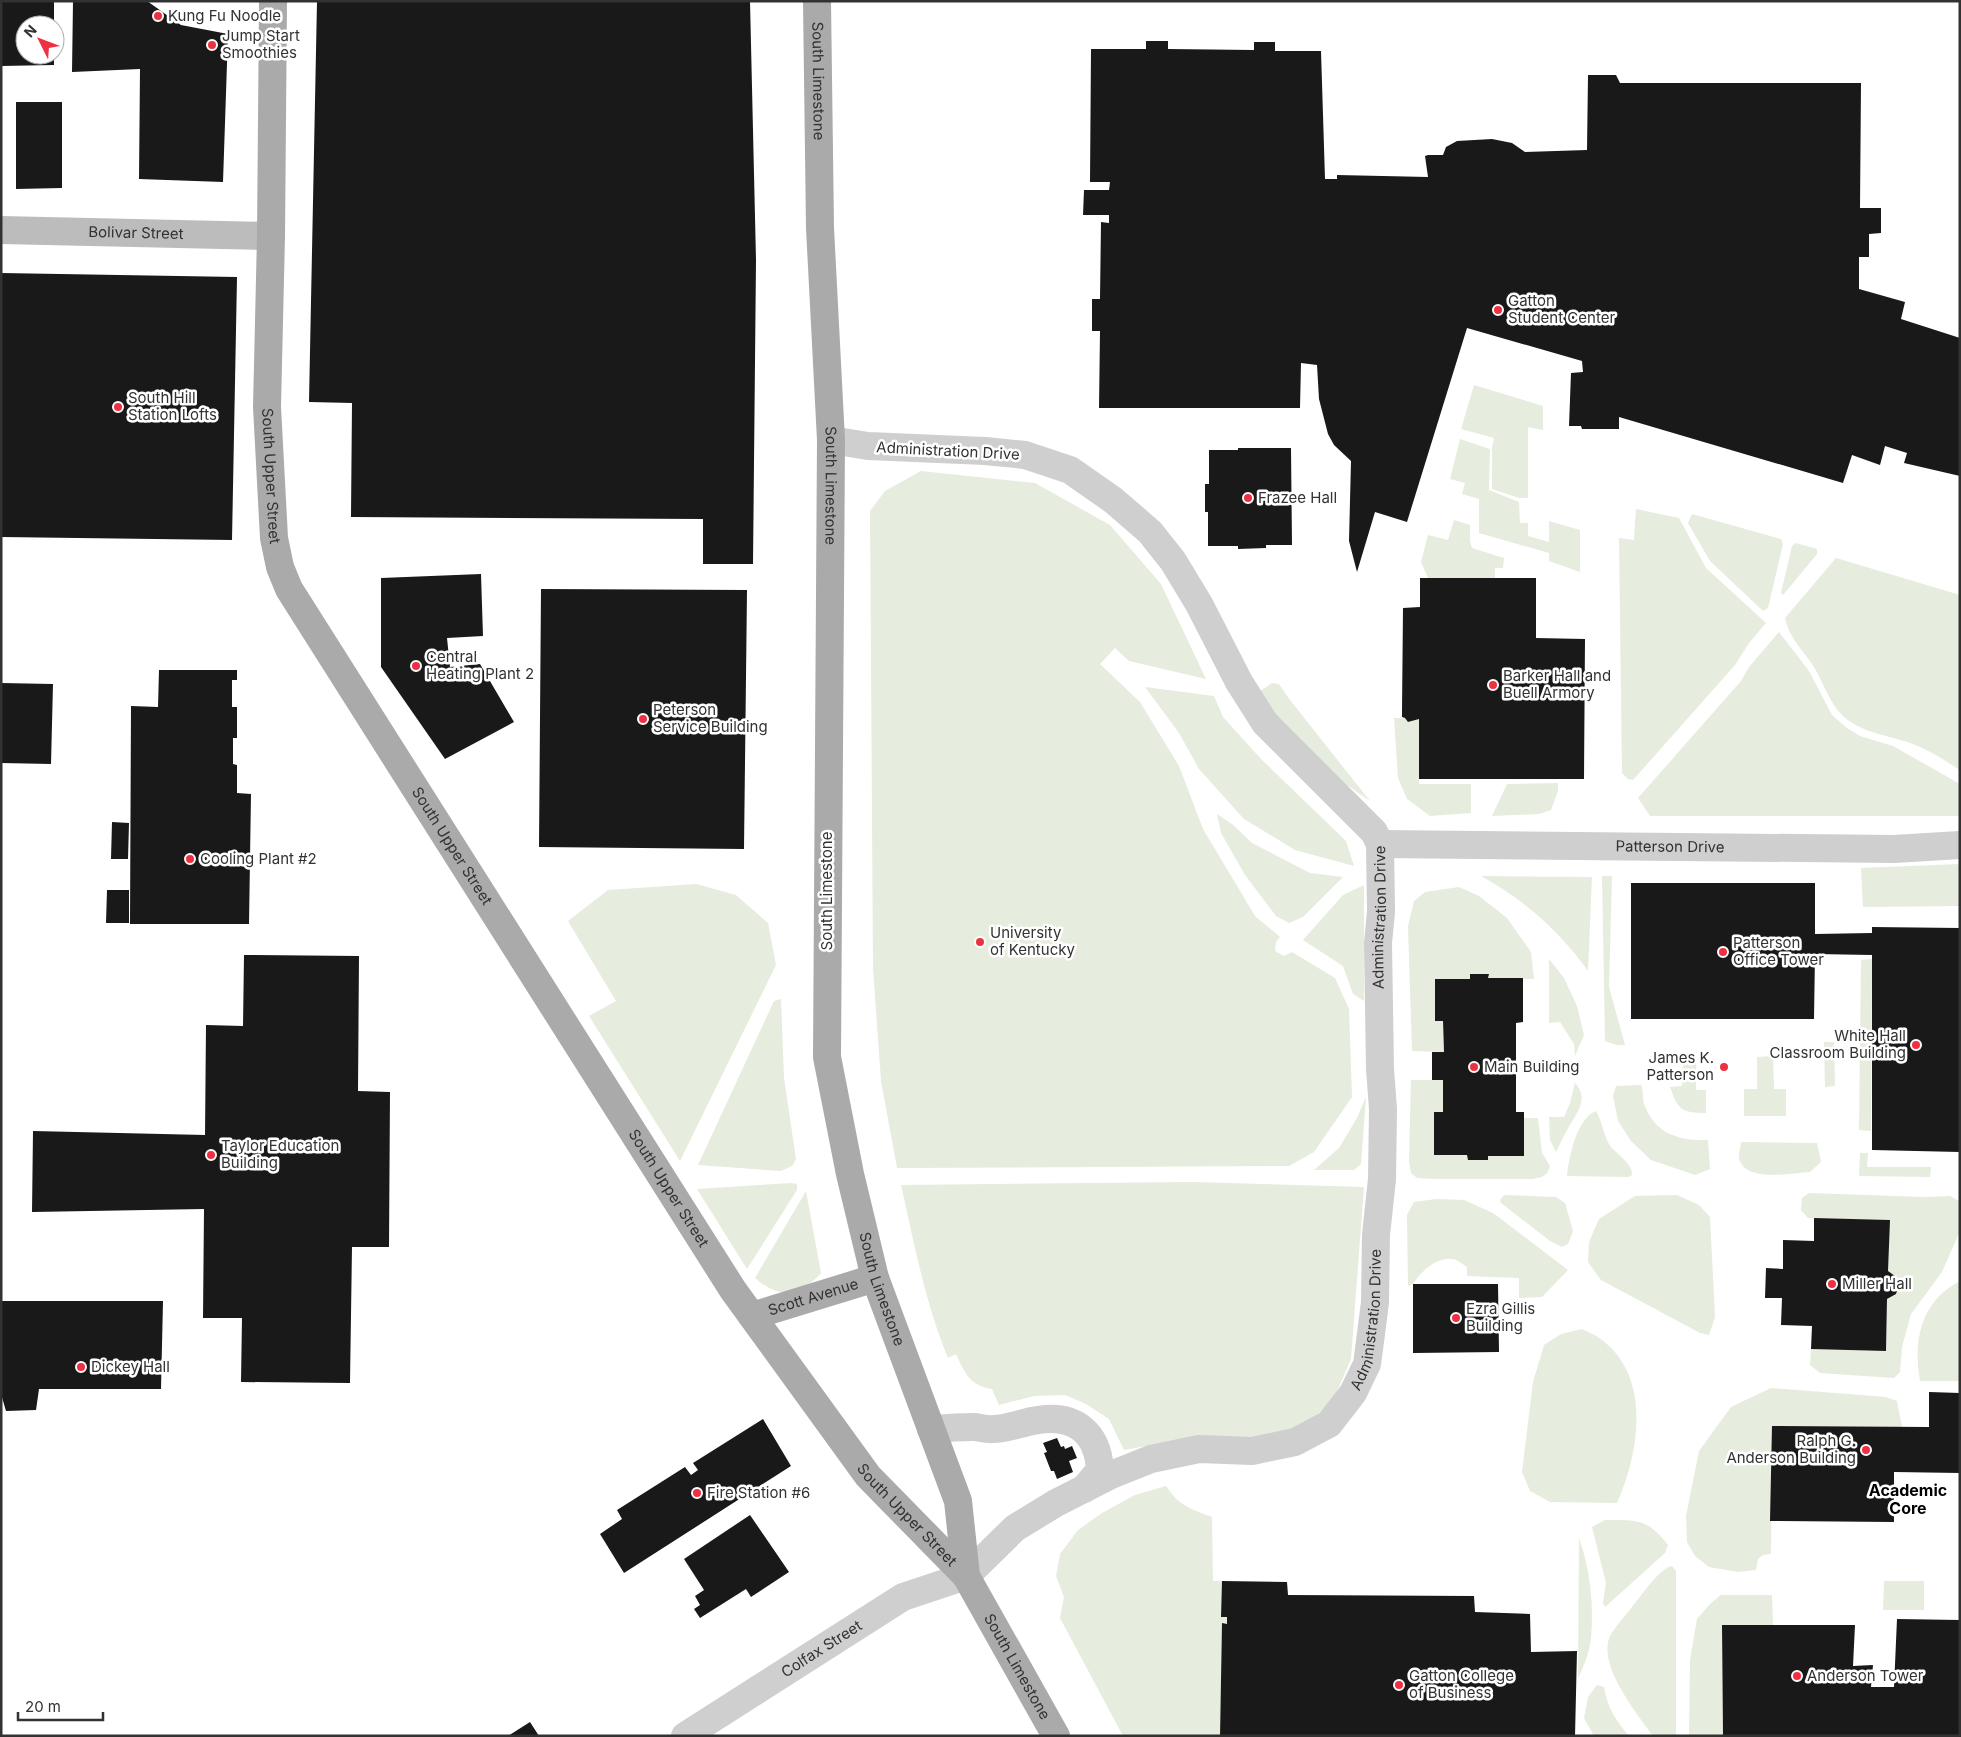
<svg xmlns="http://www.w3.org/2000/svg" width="1961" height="1737" font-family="Inter,sans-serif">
	<rect width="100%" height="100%" fill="#fff"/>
	<!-- green -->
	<g fill="#e6ecde">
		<polygon points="1474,385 1543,406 1543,430 1528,427 1528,498 1519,498 1492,489 1492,447 1494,438 1461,429"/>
		<polygon points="1460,439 1490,449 1489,490 1519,502 1520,523 1528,523 1528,536 1549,542 1549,521 1580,530 1580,572 1549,561 1549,553 1479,533 1479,499 1462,494 1465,483 1450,479"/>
		<polygon points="921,471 1035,483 1110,525 1161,584 1206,679 1129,661 1115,648 1100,664 1140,702 1179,766 1203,829 1255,916 1280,937 1276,942 1275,951 1284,956 1292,952 1335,978 1349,1009 1352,1097 1314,1152 1289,1166 897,1168 881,1081 873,968 870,511 885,491"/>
		<polygon points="1636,509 1679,518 1706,568 1766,623 1749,643 1735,665 1633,780 1628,779 1622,773 1619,538 1634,540"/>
		<polygon points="1692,514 1781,539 1783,544 1768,608 1763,611 1710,561 1688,523"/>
		<polygon points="1454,520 1470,525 1470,541 1472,548 1504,558 1503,568 1495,568 1495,578 1428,578 1421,562 1428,535 1448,540"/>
		<polygon points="1796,543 1817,549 1817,554 1783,595 1781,593 1792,546"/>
		<path d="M 1836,558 L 1960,595 L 1960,770 C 1947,762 1934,753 1920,747 C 1895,735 1865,736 1843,716 C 1828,702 1823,680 1812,664 C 1801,648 1789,637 1785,618 Z"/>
		<polygon points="1779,632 1809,671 1832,715 1847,728 1860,736 1893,746 1960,784 1960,816 1650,816 1638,798 1741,681 1749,667"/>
		<polygon points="1272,683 1279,684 1290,700 1370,801 1334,776 1300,747 1259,692"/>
		<polygon points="1145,687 1214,696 1223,717 1261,759 1346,841 1354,866 1295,850 1244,819 1199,769 1179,733"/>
		<polygon points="1394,718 1405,718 1409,722 1419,719 1419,784 1471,784 1471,813 1430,816 1407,799 1398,778"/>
		<polygon points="1558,783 1558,791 1551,810 1539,814 1492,816 1507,784"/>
		<polygon points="1217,814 1232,824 1252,843 1310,873 1343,877 1303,917 1289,923 1276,916 1245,875 1221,833"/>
		<polygon points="1960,864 1960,906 1863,907 1861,868"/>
		<path d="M 1481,876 L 1592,877 L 1588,971 C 1561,932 1523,899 1481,876 Z"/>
		<polygon points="1602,876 1612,876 1609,987 1625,1045 1617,1045 1605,1041"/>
		<polygon points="696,884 736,895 768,923 776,965 680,1161 589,1016 616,1001 568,921 608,890"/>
		<polygon points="1364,885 1364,1001 1353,994 1343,966 1303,940 1343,895"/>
		<polygon points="1459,887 1479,896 1507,918 1531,952 1534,979 1488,978 1488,974 1470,974 1470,979 1435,980 1435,1021 1443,1021 1444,1052 1412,1051 1408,926 1414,901 1425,892"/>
		<polygon points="1549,959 1564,978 1577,1006 1584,1035 1575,1056 1574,1044 1560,1022 1549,1023"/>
		<polygon points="1872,959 1871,1131 1859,1130 1861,960"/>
		<polygon points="781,999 784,1078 796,1159 792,1166 781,1171 698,1165 774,1001"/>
		<polygon points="1824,1042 1834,1042 1835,1086 1825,1087"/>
		<polygon points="1773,1056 1774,1089 1786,1089 1786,1116 1744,1116 1744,1089 1757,1089 1757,1057"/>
		<path d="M 1683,1058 L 1696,1059 L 1696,1090 L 1706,1090 L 1706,1113 C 1682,1113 1678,1110 1670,1087 L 1682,1086 Z"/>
		<path d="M 1411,1080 L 1443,1080 L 1443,1112 L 1434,1113 L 1434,1155 L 1467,1155 L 1468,1160 L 1487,1160 L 1488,1156 L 1524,1118 L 1538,1118 L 1542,1153 L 1550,1166 C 1547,1177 1542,1177 1533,1179 L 1435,1179 L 1417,1178 L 1411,1173 L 1409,1162 Z"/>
		<path d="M 1575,1083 C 1590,1099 1576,1114 1567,1130 C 1563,1137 1560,1144 1556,1152 L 1550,1140 L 1549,1117 L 1564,1117 L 1570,1103 Z"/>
		<path d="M 1641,1085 C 1644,1091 1642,1098 1644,1104 C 1655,1134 1679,1141 1708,1140 L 1710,1169 L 1695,1175 L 1651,1160 L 1631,1141 L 1618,1121 L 1613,1096 L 1616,1086 Z"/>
		<polygon points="1366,1097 1361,1164 1354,1170 1314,1170 1339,1148 1357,1118"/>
		<path d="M 1596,1111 C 1602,1120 1603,1136 1611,1147 C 1618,1155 1633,1164 1632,1175 L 1628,1177 L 1567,1176 C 1569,1158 1576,1119 1596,1111 Z"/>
		<path d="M 1741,1142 L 1817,1143 L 1821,1162 L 1810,1172 C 1792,1173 1744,1183 1739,1158 C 1738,1154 1741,1147 1741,1142 Z"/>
		<polygon points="1860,1153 1868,1153 1867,1167 1931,1167 1930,1177 1859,1176"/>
		<path d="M 1194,1182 L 1364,1187 L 1351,1359 L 1333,1401 L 1309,1423 L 1258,1440 L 1170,1442 L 1124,1450 L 1109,1419 L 1086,1404 L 1065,1395 L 1034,1396 L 999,1405 L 992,1389 C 969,1385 965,1373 956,1354 L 948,1358 C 925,1302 914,1243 901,1185 Z"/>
		<polygon points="791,1183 797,1184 797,1190 747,1269 697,1189"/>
		<path d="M 806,1191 L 821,1273 C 800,1297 779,1299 755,1278 Z"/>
		<polygon points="1809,1193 1924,1197 1950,1196 1959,1201 1959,1233 1942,1272 1911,1314 1902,1347 1900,1372 1894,1378 1820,1373 1810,1365 1811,1349 1886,1351 1887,1299 1896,1294 1899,1285 1895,1276 1888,1271 1889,1220 1808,1218 1801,1210 1802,1198"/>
		<polygon points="1504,1195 1556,1197 1565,1203 1573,1231 1568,1244 1562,1247 1550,1241 1501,1203 1500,1200"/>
		<polygon points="1677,1195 1699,1205 1710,1217 1715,1317 1709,1335 1700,1333 1601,1280 1588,1262 1589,1242 1599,1219 1635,1196"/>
		<path d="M 1436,1199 L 1464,1200 L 1493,1213 L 1568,1270 L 1542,1297 L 1519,1298 L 1519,1278 L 1467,1276 L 1467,1267 C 1462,1264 1457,1259 1452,1259 C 1437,1257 1420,1272 1413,1284 L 1408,1286 L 1407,1215 L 1414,1202 Z"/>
		<path d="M 1960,1281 L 1960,1381 L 1920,1381 C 1913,1341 1920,1302 1960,1281 Z"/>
		<path d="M 1582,1329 C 1588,1332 1596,1335 1602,1340 C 1652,1378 1639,1453 1617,1503 L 1550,1502 L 1530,1491 L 1522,1472 L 1533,1382 L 1544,1345 L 1561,1334 Z"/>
		<polygon points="1771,1388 1886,1397 1897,1401 1902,1427 1772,1426 1771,1554 1763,1555 1758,1559 1756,1570 1738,1572 1709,1567 1695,1556 1687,1542 1686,1516 1699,1451 1731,1407"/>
		<path d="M 1166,1486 C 1179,1506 1191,1509 1212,1517 L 1213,1581 L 1222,1581 L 1221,1616 L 1227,1617 L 1227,1624 L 1222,1624 L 1220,1736 L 1123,1736 L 1060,1618 L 1064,1597 L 1056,1576 L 1060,1554 L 1078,1530 L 1102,1513 L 1135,1495 Z"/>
		<path d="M 1605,1520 C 1637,1520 1647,1518 1668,1545 L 1665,1553 L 1605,1607 L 1603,1603 L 1606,1583 L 1592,1527 Z"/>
		<path d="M 1579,1538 C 1590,1569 1594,1605 1591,1638 C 1590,1652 1583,1667 1578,1679 Z"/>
		<path d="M 1672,1566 L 1676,1571 L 1676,1736 L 1653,1736 C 1637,1713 1595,1663 1611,1634 C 1619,1622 1630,1610 1639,1598 C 1646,1589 1661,1568 1672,1566 Z"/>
		<polygon points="1884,1581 1924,1581 1924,1610 1883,1610"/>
		<polygon points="1721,1595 1772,1595 1773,1625 1722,1625 1723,1736 1689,1736 1690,1660 1697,1619 1711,1603"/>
		<path d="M 1597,1685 L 1604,1687 C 1607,1707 1616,1721 1629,1736 L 1594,1736 L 1584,1718 L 1588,1697 Z"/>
	</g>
	<!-- building -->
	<g fill="#191919">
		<polygon points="1,1 54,1 54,25 25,25 25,55 54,55 54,65 1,66"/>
		<polygon points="73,1 147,1 181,25 228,34 223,182 139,179 140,69 72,72"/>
		<polygon points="317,1 750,1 756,260 753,564 703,564 703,519 351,517 352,403 309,402"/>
		<polygon points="1146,41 1168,41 1168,49 1254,50 1254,42 1275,42 1275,51 1321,51 1325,179 1337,179 1337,175 1428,177 1425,156 1428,155 1443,155 1446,147 1457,141 1492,139 1512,143 1525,152 1587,150 1588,75 1616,75 1620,83 1861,83 1860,208 1881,208 1881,233 1869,234 1869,257 1859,257 1859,289 1905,302 1901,319 1960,338 1960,476 1904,463 1907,453 1885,446 1880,465 1852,455 1843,483 1619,417 1619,429 1582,429 1581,426 1569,426 1571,373 1583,372 1582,361 1467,328 1407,522 1375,512 1357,572 1349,541 1351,461 1334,445 1328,434 1319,399 1317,365 1301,363 1300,408 1099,408 1100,331 1092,331 1092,299 1100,299 1101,222 1109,223 1109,215 1083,215 1084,190 1109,190 1110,182 1090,182 1091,49 1146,49"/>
		<polygon points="16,102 62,102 62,188 16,189"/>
		<polygon points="1,273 237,277 232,540 1,537"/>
		<polygon points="1238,448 1291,448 1292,545 1266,545 1266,548 1238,549 1238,546 1208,546 1208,512 1205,512 1205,484 1209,484 1209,450 1238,450"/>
		<polygon points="481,574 483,636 447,638 450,667 480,664 514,722 445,759 381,667 381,578"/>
		<polygon points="1420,578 1536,578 1536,638 1585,639 1584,779 1419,779 1419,719 1408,722 1405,718 1402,717 1402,711 1403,608 1420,607"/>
		<polygon points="541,589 747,590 744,849 539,847"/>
		<polygon points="159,670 237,670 237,680 232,680 232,707 237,707 237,738 233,738 233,764 237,765 237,793 251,794 249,924 130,924 131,706 158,707"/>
		<polygon points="1,683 53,684 51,764 1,763"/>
		<polygon points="112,822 129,823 128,859 111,859"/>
		<polygon points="1631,883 1815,883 1815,934 1872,933 1872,927 1960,928 1960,1152 1872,1150 1872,955 1815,954 1814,1019 1631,1019"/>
		<polygon points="107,890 129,890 129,923 106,923"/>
		<polygon points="244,955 359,956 358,1091 390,1092 389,1247 352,1247 350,1383 241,1382 242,1318 203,1318 204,1209 32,1212 33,1131 205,1135 206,1025 243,1026"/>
		<polygon points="1470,974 1489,974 1488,978 1523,978 1523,1022 1516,1023 1516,1112 1524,1112 1524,1156 1488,1156 1488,1160 1468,1160 1467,1155 1434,1155 1434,1112 1443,1112 1443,1080 1432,1080 1432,1052 1444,1052 1443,1021 1435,1021 1435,979 1470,979"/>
		<polygon points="1814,1218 1890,1220 1888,1271 1895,1276 1899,1285 1896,1294 1887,1299 1886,1351 1811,1349 1812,1326 1781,1325 1782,1298 1765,1298 1766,1268 1783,1269 1783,1240 1814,1241"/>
		<polygon points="1413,1284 1498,1284 1499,1352 1413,1353"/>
		<polygon points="1,1301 163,1301 161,1389 39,1389 36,1410 6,1411 1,1394"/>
		<polygon points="1929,1392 1960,1393 1960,1473 1894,1472 1894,1522 1770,1521 1772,1426 1929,1427"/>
		<polygon points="763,1419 791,1466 624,1573 600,1534 622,1519 617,1510 685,1467 691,1475 698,1470 693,1463"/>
		<polygon points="1057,1438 1061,1447 1064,1446 1065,1449 1072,1446 1077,1458 1069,1461 1073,1472 1057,1479 1054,1471 1051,1471 1044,1453 1047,1452 1043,1443"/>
		<polygon points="750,1515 789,1572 751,1597 746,1589 700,1618 694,1609 700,1605 695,1596 704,1590 684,1559"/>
		<polygon points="1222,1581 1287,1582 1288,1595 1474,1596 1475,1612 1530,1614 1531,1652 1577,1651 1575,1736 1220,1736 1222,1623 1227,1624 1227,1617 1221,1617"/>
		<polygon points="1897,1619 1960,1620 1960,1736 1723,1736 1722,1625 1855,1625 1853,1666 1873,1665 1871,1687 1894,1687"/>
		<polygon points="530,1722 539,1736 508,1736"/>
	</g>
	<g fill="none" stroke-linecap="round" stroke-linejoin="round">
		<!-- minor -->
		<g stroke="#cfcfcf" stroke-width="28">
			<path id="s1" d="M 1380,844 L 1894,849 L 1960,845"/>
			<path d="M 931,1429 C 945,1428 959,1427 973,1427 C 980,1427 986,1430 993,1429 C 1008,1429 1023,1422 1038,1420 C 1075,1414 1098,1433 1100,1470 L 1084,1489"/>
			<path id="s2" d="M 685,1736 L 903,1597 L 966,1576 L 1015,1528 L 1056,1503 L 1111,1475 L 1151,1459 L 1199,1449 L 1252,1451 L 1295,1442 L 1329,1424 L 1353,1393 L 1367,1364 L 1371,1334 L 1375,1302 L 1376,1235 L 1382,1179 L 1383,1109 L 1380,1069 L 1378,943 L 1381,912 L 1380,844 L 1374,832 L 1265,723 L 1239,682 L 1199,604 L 1173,561 L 1150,532 L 1113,500 L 1070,470 L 1025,455 L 985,451 L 868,446 L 831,440"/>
		</g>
		<!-- secondary -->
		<path stroke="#bcbcbc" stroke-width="28" id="s3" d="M 1,230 L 271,236"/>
		<!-- primary -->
		<g stroke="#aaa" stroke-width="28">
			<path id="s4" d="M 273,1 L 271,236 L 267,407 L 274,538 L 280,567 L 289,589 L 733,1290 L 868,1476 L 966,1576"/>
			<path id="s5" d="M 817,1 L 820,228 L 831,440 L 827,1057 L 850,1174 L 875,1278 L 958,1501 L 966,1576 L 1056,1736"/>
			<path id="s6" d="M 752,1316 L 875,1278"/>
		</g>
	</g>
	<!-- markers -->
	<g fill="#ed3142" stroke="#fff" stroke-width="2">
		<circle cx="158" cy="16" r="5"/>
		<circle cx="212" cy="45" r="5"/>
		<circle cx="1498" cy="310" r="5"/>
		<circle cx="118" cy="407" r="5"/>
		<circle cx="1248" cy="498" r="5"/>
		<circle cx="416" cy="666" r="5"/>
		<circle cx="1493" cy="685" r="5"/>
		<circle cx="643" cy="719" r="5"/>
		<circle cx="190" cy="859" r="5"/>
		<circle cx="980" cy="942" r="5"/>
		<circle cx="1723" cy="952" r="5"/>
		<circle cx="1916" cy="1045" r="5"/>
		<circle cx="1474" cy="1067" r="5"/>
		<circle cx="1724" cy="1067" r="5"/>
		<circle cx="211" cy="1155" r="5"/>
		<circle cx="1832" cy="1284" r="5"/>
		<circle cx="1456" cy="1318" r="5"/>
		<circle cx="81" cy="1367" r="5"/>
		<circle cx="1866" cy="1450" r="5"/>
		<circle cx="697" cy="1493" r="5"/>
		<circle cx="1797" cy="1676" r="5"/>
		<circle cx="1399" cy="1685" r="5"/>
	</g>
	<g text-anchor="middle" stroke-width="5" stroke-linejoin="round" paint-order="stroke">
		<!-- poi labels -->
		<g font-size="15" fill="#323232" stroke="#fff" text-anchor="start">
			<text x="168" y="21">Kung Fu Noodle</text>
			<text x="222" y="41">Jump Start<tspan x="222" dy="17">Smoothies</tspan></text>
			<text x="1508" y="306">Gatton<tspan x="1508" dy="17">Student Center</tspan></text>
			<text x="128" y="403">South Hill<tspan x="128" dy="17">Station Lofts</tspan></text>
			<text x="1258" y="503">Frazee Hall</text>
			<text x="426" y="662">Central<tspan x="426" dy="17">Heating Plant 2</tspan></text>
			<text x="1503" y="681">Barker Hall and<tspan x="1503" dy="17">Buell Armory</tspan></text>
			<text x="653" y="715">Peterson<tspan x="653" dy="17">Service Building</tspan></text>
			<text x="200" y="864">Cooling Plant #2</text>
			<text x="990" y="938">University<tspan x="990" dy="17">of Kentucky</tspan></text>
			<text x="1733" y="948">Patterson<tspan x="1733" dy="17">Office Tower</tspan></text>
			<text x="1906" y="1041" text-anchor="end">White Hall<tspan x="1906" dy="17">Classroom Building</tspan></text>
			<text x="1714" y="1063" text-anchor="end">James K.<tspan x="1714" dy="17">Patterson</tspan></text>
			<text x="1484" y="1072">Main Building</text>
			<text x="221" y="1151">Taylor Education<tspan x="221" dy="17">Building</tspan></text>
			<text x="1842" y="1289">Miller Hall</text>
			<text x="1466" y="1314">Ezra Gillis<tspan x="1466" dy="17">Building</tspan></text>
			<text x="91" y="1372">Dickey Hall</text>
			<text x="1856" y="1446" text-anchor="end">Ralph G.<tspan x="1856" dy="17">Anderson Building</tspan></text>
			<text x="707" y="1498">Fire Station #6</text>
			<text x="1409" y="1681">Gatton College<tspan x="1409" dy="17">of Business</tspan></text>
			<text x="1807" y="1681">Anderson Tower</text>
		</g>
		<!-- street labels -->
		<g font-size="15" fill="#323232" stroke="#fff">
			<text dy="5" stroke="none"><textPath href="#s5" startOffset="80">South Limestone</textPath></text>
			<text dy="5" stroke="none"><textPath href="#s3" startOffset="135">Bolivar Street</textPath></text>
			<text transform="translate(948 451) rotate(3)" y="5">Administration Drive</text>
			<text dy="5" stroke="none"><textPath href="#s4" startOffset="475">South Upper Street</textPath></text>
			<text dy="5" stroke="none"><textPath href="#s5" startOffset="485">South Limestone</textPath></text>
			<text dy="5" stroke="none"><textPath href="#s4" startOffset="895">South Upper Street</textPath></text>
			<text dy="5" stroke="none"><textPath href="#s1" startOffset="290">Patterson Drive</textPath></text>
			<text transform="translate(827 891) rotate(-90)" y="5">South Limestone</text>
			<text dy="5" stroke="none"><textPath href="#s2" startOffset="1250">Administration Drive</textPath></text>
			<text dy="5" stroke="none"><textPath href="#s4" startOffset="1300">South Upper Street</textPath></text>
			<text dy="5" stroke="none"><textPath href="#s5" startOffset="1295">South Limestone</textPath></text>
			<text dy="5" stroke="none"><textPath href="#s6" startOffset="64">Scott Avenue</textPath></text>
			<text dy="5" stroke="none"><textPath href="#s2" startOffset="846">Administration Drive</textPath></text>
			<text dy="5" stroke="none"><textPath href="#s4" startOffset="1705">South Upper Street</textPath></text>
			<text dy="5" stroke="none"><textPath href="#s2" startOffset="162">Colfax Street</textPath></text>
			<text dy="5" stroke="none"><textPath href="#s5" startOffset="1700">South Limestone</textPath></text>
		</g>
		<!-- neighbourhood labels -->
		<g font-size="16" font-weight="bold" fill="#000" stroke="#fff">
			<text x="1908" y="1496">Academic<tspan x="1908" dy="18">Core</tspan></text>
		</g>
	</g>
	<!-- border -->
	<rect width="1961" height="1737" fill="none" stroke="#323232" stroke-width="5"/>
	<!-- north arrow -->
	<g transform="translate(40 40) rotate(312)"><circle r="24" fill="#ffffff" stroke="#adadad"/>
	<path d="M0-4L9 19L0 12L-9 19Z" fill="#ed3142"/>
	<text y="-8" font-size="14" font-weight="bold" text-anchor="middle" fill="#323232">N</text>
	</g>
	<!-- scale -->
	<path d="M18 1712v8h85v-8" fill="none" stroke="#323232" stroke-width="2.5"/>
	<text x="25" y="1712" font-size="15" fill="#323232" stroke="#ffffff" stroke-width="4" paint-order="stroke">20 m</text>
</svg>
